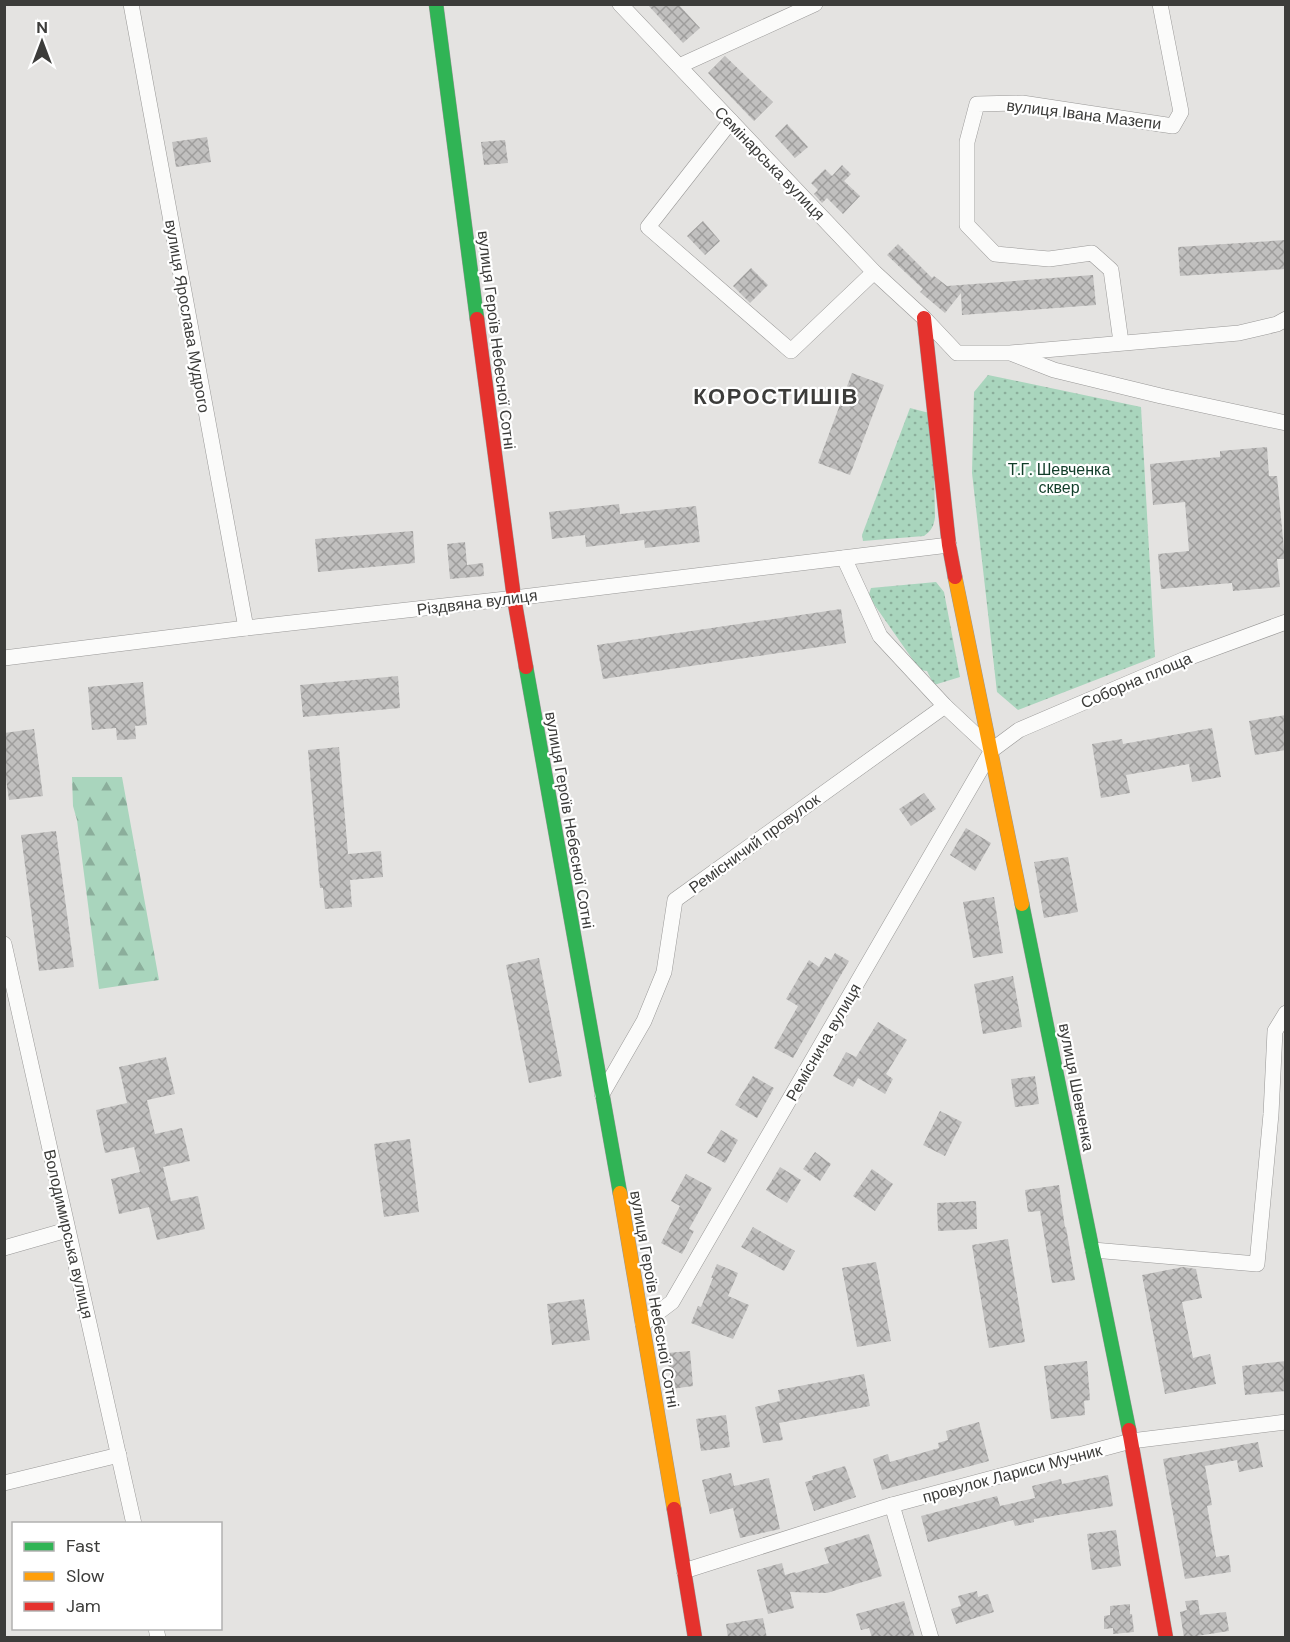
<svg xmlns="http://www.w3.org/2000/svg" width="1290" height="1642" font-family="'DM Sans',sans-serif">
	<defs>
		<pattern id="grass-dots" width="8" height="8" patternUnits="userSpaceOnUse" patternTransform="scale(1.5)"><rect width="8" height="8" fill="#a9d5bd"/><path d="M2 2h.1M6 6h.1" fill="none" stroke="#8bae9b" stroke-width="1.8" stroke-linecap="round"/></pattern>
		<pattern id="forest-firs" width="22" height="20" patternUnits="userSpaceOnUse" patternTransform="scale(1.5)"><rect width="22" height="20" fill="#a9d5bd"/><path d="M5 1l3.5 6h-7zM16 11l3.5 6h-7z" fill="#8bae9b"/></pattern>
		<pattern id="building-cross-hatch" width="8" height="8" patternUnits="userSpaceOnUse" patternTransform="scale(1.5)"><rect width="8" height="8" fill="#c1c0bf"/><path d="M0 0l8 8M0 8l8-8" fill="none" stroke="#9e9d9c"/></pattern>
	</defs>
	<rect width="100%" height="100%" fill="#e4e3e1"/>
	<!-- grass -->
	<g fill="url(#grass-dots)">
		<polygon points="988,375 1141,407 1155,657 1018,710 997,692 972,473 974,392"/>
		<path d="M 910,408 L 933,414 L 935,517 C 934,526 931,531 924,536 L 863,541 L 862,535 Z"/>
		<polygon points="936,582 944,592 960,677 934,685 927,671 920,670 871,600 869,594 871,588"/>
	</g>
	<!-- forest -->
	<polygon fill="url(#forest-firs)" points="72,777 122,777 159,980 99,989 77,820 73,806"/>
	<!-- building -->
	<g fill="url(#building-cross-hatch)">
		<polygon points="647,4 678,4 700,28 683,43"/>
		<polygon points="725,56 773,102 754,121 708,73"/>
		<polygon points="787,124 808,147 795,158 775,136"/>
		<polygon points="207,137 211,162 176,167 172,142"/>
		<polygon points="505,140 508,163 484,165 481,142"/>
		<polygon points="842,165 851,174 844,181 860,196 843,214 827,198 822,203 814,194 818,190 811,183 825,169 832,176"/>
		<polygon points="703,221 720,241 705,255 687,236"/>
		<polygon points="1286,240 1286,269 1180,276 1178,247"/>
		<polygon points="898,244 932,278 934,276 947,286 1093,275 1096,305 962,315 961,293 945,313 920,292 923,289 887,255"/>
		<polygon points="751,268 768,285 750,303 733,286"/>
		<polygon points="852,373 884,385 850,475 818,463"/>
		<polygon points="1267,447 1269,476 1277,476 1285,559 1277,559 1280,587 1233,591 1232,583 1161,589 1158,554 1189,551 1185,502 1153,505 1150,464 1220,457 1220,451"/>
		<polygon points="619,504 620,514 696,506 700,542 645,548 644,540 586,547 585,535 552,539 549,512"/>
		<polygon points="413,531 415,563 318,572 315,539"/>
		<polygon points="465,542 467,565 483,563 484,576 450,579 447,544"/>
		<polygon points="841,609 846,643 603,679 597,645"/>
		<polygon points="398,676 400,708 303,717 300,685"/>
		<polygon points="143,682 147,725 135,726 136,739 117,740 116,728 92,730 88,687"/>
		<polygon points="1286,715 1286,750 1255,755 1249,721"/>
		<polygon points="1212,728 1221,777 1192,782 1189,764 1126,775 1130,793 1101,798 1092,744 1122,739 1123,744"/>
		<polygon points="34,729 43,796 9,800 4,765 4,733"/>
		<polygon points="339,747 348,854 381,851 383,877 350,880 352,907 325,909 323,888 320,888 308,750"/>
		<polygon points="924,793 936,809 911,826 899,809"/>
		<polygon points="966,828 991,843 975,871 950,855"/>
		<polygon points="56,831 74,967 39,971 21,835"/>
		<polygon points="1068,857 1078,912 1044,918 1034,862"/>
		<polygon points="994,897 1003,953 973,958 963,902"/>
		<polygon points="835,953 849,961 793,1058 774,1048 798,1006 786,999 809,960 819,967 825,957 831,960"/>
		<polygon points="539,958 562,1076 529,1083 506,965"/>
		<polygon points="1013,976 1022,1027 983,1034 974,984"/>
		<polygon points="878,1022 907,1040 886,1074 893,1079 885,1094 858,1078 853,1087 833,1076 846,1052 856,1057"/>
		<polygon points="166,1057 175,1094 147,1100 155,1134 182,1128 190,1161 163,1167 171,1201 198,1196 205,1229 157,1240 149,1207 119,1214 111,1179 140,1172 134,1147 105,1153 96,1110 127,1103 119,1067"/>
		<polygon points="753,1076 774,1088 757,1118 735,1105"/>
		<polygon points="1035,1076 1039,1104 1015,1107 1011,1079"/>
		<polygon points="940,1111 962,1122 945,1156 923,1145"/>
		<polygon points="721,1130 738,1140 725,1163 707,1153"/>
		<polygon points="410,1139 419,1212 384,1217 374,1144"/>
		<polygon points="815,1152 831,1164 820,1181 803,1169"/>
		<polygon points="780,1167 801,1180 787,1203 766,1190"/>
		<polygon points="872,1169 893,1184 875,1211 853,1196"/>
		<polygon points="686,1174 712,1188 689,1229 694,1231 682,1254 661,1243 680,1206 671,1201"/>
		<polygon points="1059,1185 1065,1228 1066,1227 1075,1280 1052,1283 1040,1211 1028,1212 1025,1190"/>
		<polygon points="976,1201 977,1229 938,1231 937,1203"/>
		<polygon points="753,1227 795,1251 784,1271 741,1247"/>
		<polygon points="1008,1239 1025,1342 989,1348 972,1245"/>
		<polygon points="876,1262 891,1341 857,1347 842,1268"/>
		<polygon points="717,1264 738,1273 728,1296 749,1305 733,1339 691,1323 698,1306 701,1307 713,1278 711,1278"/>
		<polygon points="1183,1267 1196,1269 1202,1298 1182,1302 1193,1358 1210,1354 1216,1384 1165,1394 1142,1275"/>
		<polygon points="584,1299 590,1340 552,1345 547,1304"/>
		<polygon points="690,1351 693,1386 671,1389 667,1353"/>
		<polygon points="1087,1361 1090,1400 1084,1401 1085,1415 1051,1419 1044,1366"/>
		<polygon points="1286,1361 1286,1391 1245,1395 1242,1366"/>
		<polygon points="864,1374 870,1406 779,1423 783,1440 763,1443 755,1407 780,1401 778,1390"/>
		<polygon points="726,1415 730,1447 701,1451 696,1419"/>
		<polygon points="979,1422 989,1461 882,1490 873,1459 888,1454 890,1462 939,1448 938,1443 948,1440 946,1431"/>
		<polygon points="1258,1442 1263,1467 1239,1472 1237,1460 1205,1466 1212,1505 1207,1506 1216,1557 1229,1555 1231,1572 1185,1579 1163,1459"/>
		<polygon points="845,1466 856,1497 814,1511 805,1482 813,1480 812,1476"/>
		<polygon points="731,1473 734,1486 769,1478 780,1529 740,1538 733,1508 710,1514 702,1480"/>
		<polygon points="1108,1475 1113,1506 1034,1519 1034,1522 1015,1526 1013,1520 928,1542 921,1516 997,1496 1000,1506 1035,1498 1032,1486 1061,1479 1062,1484"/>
		<polygon points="1116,1530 1121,1566 1092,1570 1087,1534"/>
		<polygon points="869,1534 882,1576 827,1593 790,1592 794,1608 768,1614 757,1570 782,1563 785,1575 795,1572 796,1573 829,1563 824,1548"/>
		<polygon points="977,1591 978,1597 988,1594 994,1612 956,1624 951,1609 961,1606 958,1596"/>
		<polygon points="1198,1600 1200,1615 1226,1612 1229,1631 1184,1638 1180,1612 1187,1610 1185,1601"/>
		<polygon points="904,1601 915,1638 872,1638 869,1628 861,1630 856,1614"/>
		<polygon points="1130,1604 1130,1614 1132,1614 1134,1632 1113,1634 1113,1628 1104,1629 1104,1616 1110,1615 1110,1606"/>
		<polygon points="763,1618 767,1638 728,1638 726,1624"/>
	</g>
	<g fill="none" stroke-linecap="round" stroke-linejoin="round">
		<defs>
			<g id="street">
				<polyline points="131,4 246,628"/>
				<polyline points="620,4 874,272 924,318 957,353 1010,353 1239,333 1277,324 1286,319"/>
				<polyline points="679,66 815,4"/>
				<polyline points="731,121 648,227 791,351 874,272"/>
				<polyline points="1121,342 1111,270 1092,253 1049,259 995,254 967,225 967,142 977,104 1022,103 1173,126 1181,112 1160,4"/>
				<polyline points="1013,354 1054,370 1161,396 1286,423"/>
				<polyline points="844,558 880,636 945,706 992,750"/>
				<polyline points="4,658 246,628 514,598 949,545"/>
				<polyline points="4,944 134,1524"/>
				<polyline points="602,1094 644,1021 664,972 675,900 945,706"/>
				<polyline points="4,1248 67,1230"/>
				<polyline points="1093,1250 1257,1264 1271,1114 1275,1031 1286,1013"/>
				<polyline points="643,1324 672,1302 992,750 1019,730 1185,659 1286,622"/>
				<polyline points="4,1483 119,1455"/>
				<polyline points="892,1505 931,1638"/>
				<polyline points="684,1571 892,1505 1131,1441 1286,1422"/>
				<polyline points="156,1628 158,1638"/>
			</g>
			<g id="fast">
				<polyline points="436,4 477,319"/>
				<polyline points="526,667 620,1193"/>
				<polyline points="1022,904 1129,1430"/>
			</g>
			<g id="slow">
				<polyline points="955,577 1022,904"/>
				<polyline points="620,1193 674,1509"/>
			</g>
			<g id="jam">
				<polyline points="924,318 949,545 955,577"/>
				<polyline points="477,319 514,598 526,667"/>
				<polyline points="1129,1430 1166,1638"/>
				<polyline points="674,1509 695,1638"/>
			</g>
		</defs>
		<!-- street casing -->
		<use href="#street" stroke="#999897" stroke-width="16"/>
		<!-- fast casing -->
		<use href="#fast" stroke="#999897" stroke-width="15"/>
		<!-- slow casing -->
		<use href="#slow" stroke="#999897" stroke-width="15"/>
		<!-- jam casing -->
		<use href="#jam" stroke="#999897" stroke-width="15"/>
		<!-- street -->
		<use href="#street" stroke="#fbfbfa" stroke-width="15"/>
		<!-- fast -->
		<use href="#fast" stroke="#30b455" stroke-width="14"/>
		<!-- slow -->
		<use href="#slow" stroke="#ff9f0a" stroke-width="14"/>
		<!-- jam -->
		<use href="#jam" stroke="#e5322d" stroke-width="14"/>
	</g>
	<g text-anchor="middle" stroke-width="4.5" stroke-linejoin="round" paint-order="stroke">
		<!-- street labels -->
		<g font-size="16" fill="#3c3c3a" stroke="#fff">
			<text transform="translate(1084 114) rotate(7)" y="6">вулиця Івана Мазепи</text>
			<text transform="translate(770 163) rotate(46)" y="6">Семінарська вулиця</text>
			<text transform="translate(188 316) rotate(80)" y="6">вулиця Ярослава Мудрого</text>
			<text transform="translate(497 340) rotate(83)" y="6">вулиця Героїв Небесної Сотні</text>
			<text transform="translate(477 602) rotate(-7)" y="6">Різдвяна вулиця</text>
			<text transform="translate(1136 680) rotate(-23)" y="6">Соборна площа</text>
			<text transform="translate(570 820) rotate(80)" y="6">вулиця Героїв Небесної Сотні</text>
			<text transform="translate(754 843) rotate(-36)" y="6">Ремісничий провулок</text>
			<text transform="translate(823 1042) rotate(-60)" y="6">Реміснича вулиця</text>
			<text transform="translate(1077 1087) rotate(79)" y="6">вулиця Шевченка</text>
			<text transform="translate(69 1234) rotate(77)" y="6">Володимирська вулиця</text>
			<text transform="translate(655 1299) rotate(80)" y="6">вулиця Героїв Небесної Сотні</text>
			<text transform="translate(1012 1473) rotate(-15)" y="6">провулок Лариси Мучник</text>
		</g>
		<!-- park labels -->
		<g font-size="16" fill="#113d29" stroke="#fff">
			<text x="1059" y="475">Т.Г. Шевченка<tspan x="1059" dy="18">сквер</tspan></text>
		</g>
		<!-- district labels -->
		<g font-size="22" font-weight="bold" letter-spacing="1.5" fill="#3c3c3a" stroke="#fff">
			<text x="776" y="404">КОРОСТИШІВ</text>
		</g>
	</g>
	<!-- border -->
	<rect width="1290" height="1642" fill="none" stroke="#3c3c3a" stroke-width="12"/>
	<!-- legend -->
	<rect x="12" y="1522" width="210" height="108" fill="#ffffff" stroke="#b1b1b0" stroke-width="1.5"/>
	<rect x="24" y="1542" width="30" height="9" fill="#30b455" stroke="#b1b1b0" stroke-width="1.5"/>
	<text x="66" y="1552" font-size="18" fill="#3c3c3a">Fast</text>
	<rect x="24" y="1572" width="30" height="9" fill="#ff9f0a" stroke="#b1b1b0" stroke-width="1.5"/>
	<text x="66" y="1582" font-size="18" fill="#3c3c3a">Slow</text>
	<rect x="24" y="1602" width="30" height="9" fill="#e5322d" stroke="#b1b1b0" stroke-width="1.5"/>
	<text x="66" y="1612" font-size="18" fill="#3c3c3a">Jam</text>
	<!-- north arrow -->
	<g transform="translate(42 42)" stroke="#ffffff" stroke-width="4.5" paint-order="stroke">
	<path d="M0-4.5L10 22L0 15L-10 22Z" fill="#3c3c3a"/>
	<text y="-9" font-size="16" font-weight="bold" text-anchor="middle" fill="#3c3c3a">N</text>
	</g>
</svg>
